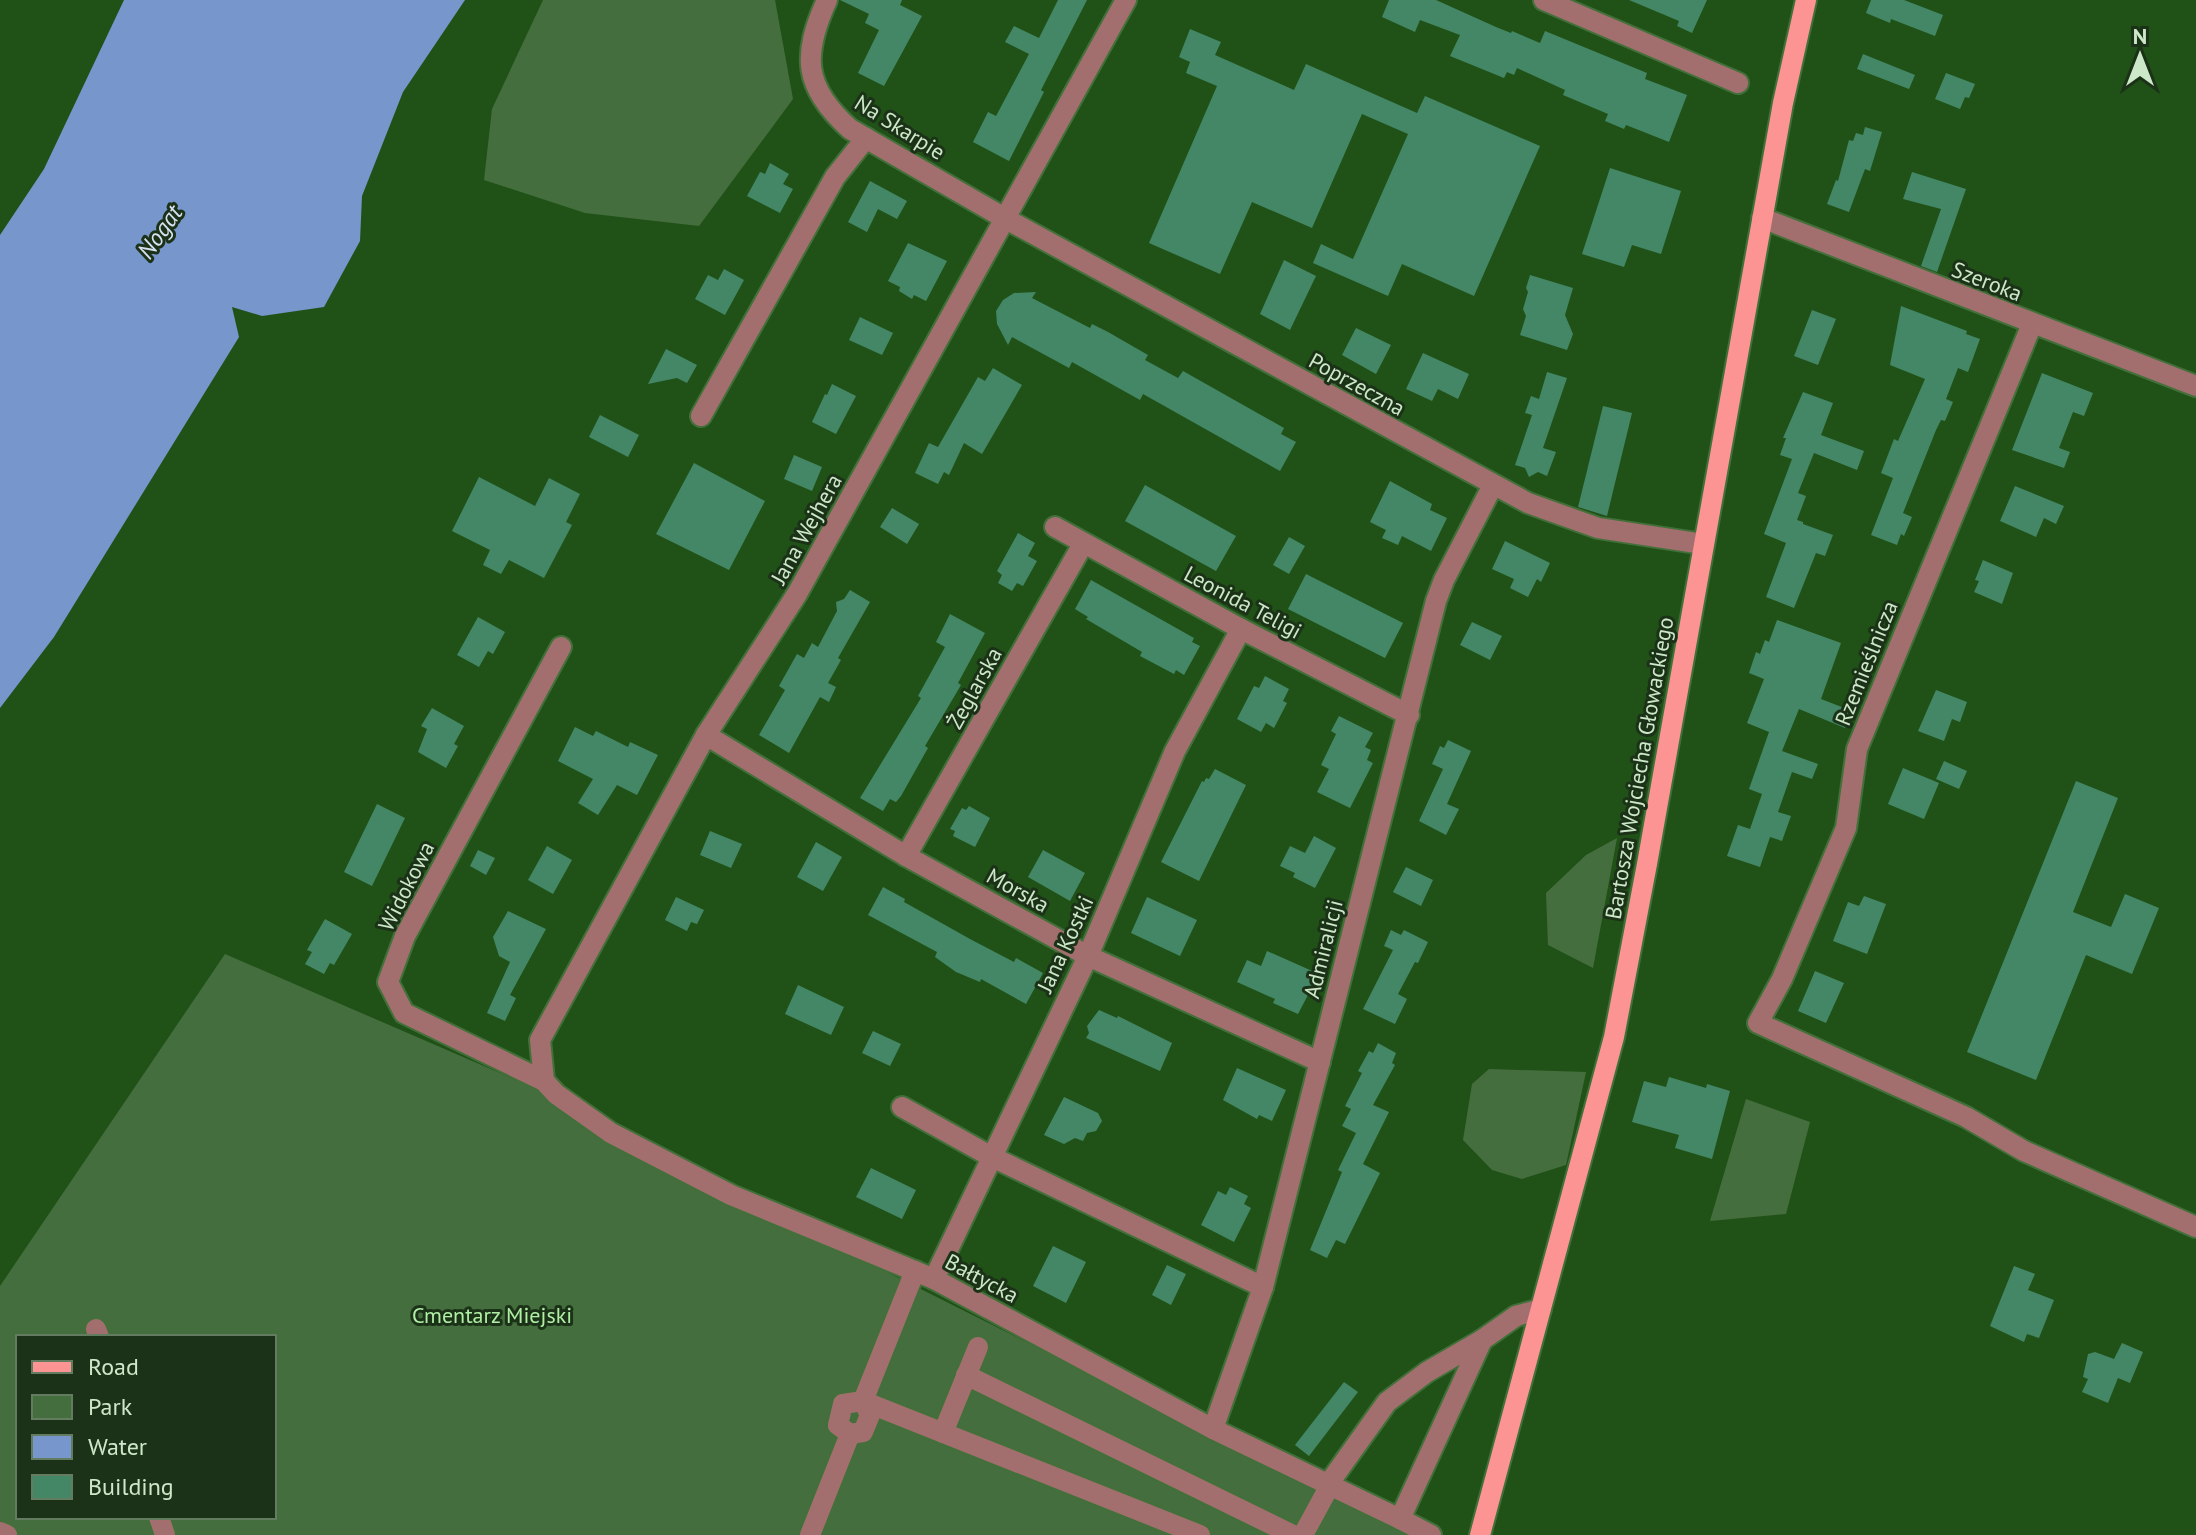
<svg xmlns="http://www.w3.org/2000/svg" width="2196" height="1535" font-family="'PT Sans',sans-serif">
	<rect width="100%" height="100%" fill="#205217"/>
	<!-- green -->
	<g fill="#456e3e" fill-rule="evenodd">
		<polygon points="543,0 775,0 793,99 699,226 585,213 484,180 492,109"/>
		<polygon points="1617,838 1593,968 1548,945 1546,893 1586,855"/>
		<path d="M 225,954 L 567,1102 L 801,1229 L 1411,1535 L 0,1535 L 0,1286 ZM 18,1337 L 274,1337 L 274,1517 L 18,1517 Z"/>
		<polygon points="1489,1069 1586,1072 1566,1165 1522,1179 1492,1170 1463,1140 1472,1084"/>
		<polygon points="1746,1099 1810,1122 1786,1214 1710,1221"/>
	</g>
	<!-- water -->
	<polygon fill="#7796cc" points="124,0 465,0 403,92 362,196 360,241 324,307 262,316 232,307 239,337 54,637 0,708 0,235 44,169"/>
	<!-- building -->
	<g fill="#438766">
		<polygon points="840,0 902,0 900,5 922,16 884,86 858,73 879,30 865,23 869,14"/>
		<polygon points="1058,0 1087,0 1041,90 1044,92 1009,161 973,142 988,112 996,116 1029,54 1005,42 1014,26 1039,38"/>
		<polygon points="1389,0 1436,0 1496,27 1511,33 1512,31 1540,43 1545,31 1647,73 1645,79 1687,95 1669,142 1626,125 1624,129 1605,121 1608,114 1563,95 1565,90 1517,68 1514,75 1507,72 1504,78 1450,56 1460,35 1420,20 1415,32 1382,17"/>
		<polygon points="1629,0 1707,0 1692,33 1677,26 1679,21"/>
		<polygon points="1871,0 1904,0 1943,15 1935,36 1891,19 1890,23 1866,13"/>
		<polygon points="1190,29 1221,42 1215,55 1294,90 1306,64 1417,113 1425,96 1540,146 1474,296 1402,264 1388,296 1313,263 1321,244 1353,259 1408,134 1362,114 1312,228 1252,202 1220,274 1149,243 1217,86 1186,73 1190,62 1179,57"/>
		<polygon points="1863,54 1915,75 1909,89 1857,69"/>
		<polygon points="1946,73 1975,84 1969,98 1965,97 1960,109 1935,99"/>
		<polygon points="1865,127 1882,132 1870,171 1865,169 1849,212 1827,204 1836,180 1838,181 1849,140 1853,141 1856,133 1863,135"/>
		<polygon points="770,163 789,174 783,184 793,189 780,213 747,196 760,172 765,174"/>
		<polygon points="1610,168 1681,191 1661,254 1632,245 1624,267 1582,254"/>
		<polygon points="1912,172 1966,189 1937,272 1921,266 1941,209 1903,199"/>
		<polygon points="870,181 907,201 897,219 878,209 867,232 848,222"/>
		<polygon points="908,243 947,261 926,301 914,295 912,299 899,291 900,287 888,281"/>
		<polygon points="1284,260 1316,276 1290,330 1260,314"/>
		<polygon points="724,269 744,280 725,315 695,299 708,275 718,280"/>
		<polygon points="1530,275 1573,288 1565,315 1573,334 1567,350 1520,335 1526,316 1523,309 1528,292 1526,288"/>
		<polygon points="1036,292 1032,298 1090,328 1092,324 1108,332 1148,355 1145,360 1178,378 1183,371 1284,428 1281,434 1296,442 1280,471 1143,394 1140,400 1072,362 1069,368 1012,337 1008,345 997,324 996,311 1003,300 1014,293"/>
		<polygon points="1901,306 1967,331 1966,334 1980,339 1968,372 1958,368 1946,399 1953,402 1945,421 1941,420 1936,430 1903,513 1912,517 1904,536 1901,534 1897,545 1871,535 1893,478 1881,473 1894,439 1898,441 1925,379 1890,365"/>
		<polygon points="1812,310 1836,319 1818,365 1794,356"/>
		<polygon points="860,317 893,333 882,355 849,340"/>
		<polygon points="1356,328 1391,345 1376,374 1342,355"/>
		<polygon points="666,349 697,365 687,383 677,378 648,384"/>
		<polygon points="1423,353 1469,374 1458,399 1438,389 1432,401 1406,389"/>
		<polygon points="993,368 1022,385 982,454 964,443 949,475 944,472 938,484 915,473 929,443 938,447 978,377 985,381"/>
		<polygon points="1547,372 1567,378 1543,448 1556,452 1547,476 1538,472 1529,477 1525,468 1515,465 1532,415 1525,413 1531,396 1539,399"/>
		<polygon points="2042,373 2093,393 2084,416 2073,412 2059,448 2070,452 2064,468 2012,450"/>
		<polygon points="832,384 856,396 836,434 812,422 825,394 827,395"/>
		<polygon points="1803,392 1833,403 1821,435 1864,451 1857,470 1814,453 1798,493 1806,496 1797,520 1803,522 1803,524 1833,535 1825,556 1816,553 1794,608 1766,597 1786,543 1764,534 1792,459 1780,455 1786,438 1783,438"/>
		<polygon points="1603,406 1632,413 1607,516 1578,507"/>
		<polygon points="600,415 639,435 628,457 589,437"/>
		<polygon points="794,455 822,467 812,491 784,479"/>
		<polygon points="694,463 765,501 729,570 656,534"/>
		<polygon points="479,477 535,506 549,478 580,494 566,522 572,525 544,578 509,560 501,574 483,565 490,550 452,531"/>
		<polygon points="1390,481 1432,504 1430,510 1447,518 1431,551 1402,536 1398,545 1382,538 1386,530 1370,522"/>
		<polygon points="1145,485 1236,536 1216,571 1125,521"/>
		<polygon points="2015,486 2064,506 2056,524 2044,518 2036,537 2000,521"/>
		<polygon points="892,508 919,524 907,544 880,527"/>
		<polygon points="1018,533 1035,543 1028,556 1037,561 1023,586 1017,583 1012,591 998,583 1002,575 997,571"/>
		<polygon points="1289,537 1305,546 1289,574 1273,565"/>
		<polygon points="1505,541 1550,563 1541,582 1537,579 1528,597 1510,588 1514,579 1492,569"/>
		<polygon points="1983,560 2013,573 2002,604 1974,592 1979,581 1975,580"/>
		<polygon points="1306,574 1403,623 1385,658 1288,609"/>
		<polygon points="1091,580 1194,638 1192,642 1200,646 1184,675 1176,670 1174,674 1140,656 1142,652 1086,619 1088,617 1075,609"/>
		<polygon points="850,590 870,602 838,658 841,660 828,683 836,687 829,702 820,697 789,753 759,735 785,690 779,686 797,654 804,658 812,643 818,647 837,611 836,602 844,599"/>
		<polygon points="950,614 985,633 958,683 961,685 925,746 928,748 901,796 896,802 890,799 883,811 860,798 921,698 918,696 945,647 936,642"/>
		<polygon points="478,617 505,632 493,654 488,651 479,667 457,655"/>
		<polygon points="1777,620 1841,643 1821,699 1852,711 1845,728 1799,709 1782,751 1818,764 1812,779 1792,772 1778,812 1791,816 1782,841 1770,837 1760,867 1727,856 1738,825 1750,829 1762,794 1749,789 1769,732 1747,723 1764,679 1749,673 1756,652 1760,654 1765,640 1769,642"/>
		<polygon points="1472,622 1502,636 1490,660 1460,645"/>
		<polygon points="1265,676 1289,689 1283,701 1287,703 1274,728 1266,723 1261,732 1237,719 1254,686 1259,688"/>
		<polygon points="1936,690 1967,702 1960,722 1952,719 1944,741 1918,731"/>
		<polygon points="432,708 464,726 454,744 458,746 446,768 418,752 427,729 421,726"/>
		<polygon points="1339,716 1373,733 1365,747 1371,750 1367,760 1373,763 1350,808 1317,792 1329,769 1321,765 1336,734 1331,731"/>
		<polygon points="575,727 593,736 596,731 628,747 630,742 658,755 637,795 617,785 598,815 578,803 593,779 558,761"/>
		<polygon points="1448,740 1471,751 1447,804 1459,809 1446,835 1419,821 1443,769 1432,764 1440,746 1444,748"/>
		<polygon points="1944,761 1967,771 1959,789 1936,779"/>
		<polygon points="1903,768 1939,783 1924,819 1888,804"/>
		<polygon points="1215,769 1246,785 1199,881 1161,862 1202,781 1204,782 1206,778 1209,779"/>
		<polygon points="2076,781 2118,798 2073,912 2111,927 2125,894 2159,908 2132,974 2086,955 2036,1080 1967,1052"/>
		<polygon points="377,804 405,818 372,886 344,872"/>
		<polygon points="969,806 990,818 975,847 953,836 955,831 950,829 962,808 966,810"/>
		<polygon points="710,831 742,844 731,868 700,855"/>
		<polygon points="1314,836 1336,848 1315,888 1293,877 1295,873 1280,866 1290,846 1305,853"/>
		<polygon points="816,842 842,857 823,891 797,877"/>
		<polygon points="547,846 572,860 553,894 528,880"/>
		<polygon points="478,850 495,858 486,875 470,866"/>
		<polygon points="1043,850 1085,873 1070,901 1028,877"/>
		<polygon points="1406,867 1433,880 1421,906 1393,892"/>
		<polygon points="883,887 905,899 904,902 970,939 1014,962 1016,958 1043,973 1026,1004 981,979 980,982 956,972 935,957 937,952 868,915"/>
		<polygon points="1864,896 1886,904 1867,954 1833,941 1848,902 1859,906"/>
		<polygon points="676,897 704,910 697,924 691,922 687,931 665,920"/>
		<polygon points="1147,897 1197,920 1180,956 1131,933"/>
		<polygon points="508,911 546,929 510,995 516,998 505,1021 487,1013 510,962 499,956 493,937"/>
		<polygon points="325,919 352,934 334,965 330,963 324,974 305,964 312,952 307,950"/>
		<polygon points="1391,930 1401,935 1404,930 1428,942 1418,963 1415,962 1398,994 1407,999 1395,1024 1363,1009 1393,950 1384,946"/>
		<polygon points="1267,951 1319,974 1298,1014 1273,1003 1275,999 1237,982 1247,960 1261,966"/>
		<polygon points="1815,971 1844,983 1826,1023 1798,1011"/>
		<polygon points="798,985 844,1007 831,1035 785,1014"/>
		<polygon points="1099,1010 1117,1018 1118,1016 1172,1043 1160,1071 1086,1038 1089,1033 1087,1026"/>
		<polygon points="873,1031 901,1044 890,1066 862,1053"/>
		<polygon points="1378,1043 1396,1053 1392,1063 1395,1065 1373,1105 1389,1112 1363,1164 1380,1173 1345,1244 1336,1240 1327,1258 1310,1250 1342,1172 1338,1170 1356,1133 1342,1126 1351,1109 1345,1106 1362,1073 1358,1071 1369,1051 1373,1053"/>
		<polygon points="1237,1068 1286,1090 1272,1121 1259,1115 1257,1119 1223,1100"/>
		<polygon points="1669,1077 1706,1088 1707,1084 1730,1091 1712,1159 1675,1148 1679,1135 1632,1122 1644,1081 1666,1087"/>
		<polygon points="1064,1097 1098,1113 1102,1121 1096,1131 1087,1133 1083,1141 1075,1138 1064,1144 1044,1135"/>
		<polygon points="871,1168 916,1190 902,1219 856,1197"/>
		<polygon points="1230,1187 1248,1196 1244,1204 1251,1208 1234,1242 1201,1225 1218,1191 1226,1195"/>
		<polygon points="1053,1246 1086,1262 1066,1303 1033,1286"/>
		<polygon points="1167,1265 1186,1274 1171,1305 1152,1295"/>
		<polygon points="2014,1266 2035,1274 2028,1290 2054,1300 2039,1338 2027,1334 2024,1342 1990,1326"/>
		<polygon points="2122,1343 2143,1352 2130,1383 2118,1378 2108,1403 2082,1392 2088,1379 2083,1377 2088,1354 2095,1352 2114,1359"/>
		<polygon points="1344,1382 1358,1392 1309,1456 1295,1445"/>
	</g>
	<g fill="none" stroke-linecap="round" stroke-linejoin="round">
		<defs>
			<g id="minor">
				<path d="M 827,0 C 802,55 803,87 850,129 L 1006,219 L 1528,503 L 1598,528 L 1703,544"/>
				<polyline points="1544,0 1738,83"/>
				<polyline points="1762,218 2196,386"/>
				<polyline points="2032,324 1857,749 1846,828 1782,979 1758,1023 1966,1117 2024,1151 2196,1227"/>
				<polyline points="701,416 835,177 866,138"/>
				<polyline points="1055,527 1241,629 1409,715"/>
				<polyline points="561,647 405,936 388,982 404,1013 544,1081 556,1094 611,1133 731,1195 934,1279 1213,1429 1400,1519"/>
				<polyline points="706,735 906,856 1088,956 1320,1062"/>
				<polyline points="906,856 1083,544"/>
				<polyline points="544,1081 540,1040 706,735 797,594 1126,0"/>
				<polyline points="902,1107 990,1156 1263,1287"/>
				<polyline points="934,1279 1088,956 1175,751 1241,629"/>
				<polyline points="96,1329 99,1337"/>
				<polyline points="966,1375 1293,1535"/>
				<polyline points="1213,1429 1263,1287 1436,601 1444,580 1493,485"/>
				<polyline points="943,1433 978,1347"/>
				<polyline points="850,1434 838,1425 843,1404 863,1401 1200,1535"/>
				<polyline points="1327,1486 1387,1402 1427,1372 1482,1340"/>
				<polyline points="159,1517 165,1535"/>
				<polyline points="0,1532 7,1535"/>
				<polyline points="810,1535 850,1434 863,1432 870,1415 863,1401 915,1271"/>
				<polyline points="1303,1535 1329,1487"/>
				<polyline points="1431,1535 1400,1519 1482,1340 1516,1316 1541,1309"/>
			</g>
			<polyline id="major" points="1480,1535 1614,1037 1647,864 1783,103 1806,0"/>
		</defs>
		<!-- minor casing -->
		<use href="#minor" stroke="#43703a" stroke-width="24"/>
		<!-- major casing -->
		<use href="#major" stroke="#43703a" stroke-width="24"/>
		<!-- minor -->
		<use href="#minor" stroke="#a36f6e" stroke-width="20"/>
		<!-- major -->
		<use href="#major" stroke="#fc9494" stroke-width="20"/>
	</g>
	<g text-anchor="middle" stroke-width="6" stroke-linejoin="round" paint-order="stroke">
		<!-- street labels -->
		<g font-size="22" fill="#cde8c8" stroke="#1c3218">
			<text transform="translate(900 127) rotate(32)" y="8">Na Skarpie</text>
			<text transform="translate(1987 281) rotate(21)" y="8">Szeroka</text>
			<text transform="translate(1357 384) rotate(29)" y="8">Poprzeczna</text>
			<text transform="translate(806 529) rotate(-61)" y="8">Jana Wejhera</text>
			<text transform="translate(1243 602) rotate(28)" y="8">Leonida Teligi</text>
			<text transform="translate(1866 663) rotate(-68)" y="8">Rzemieślnicza</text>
			<text transform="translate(974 688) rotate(-61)" y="8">Żeglarska</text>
			<text transform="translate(1639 768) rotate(-80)" y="8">Bartosza Wojciecha Głowackiego</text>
			<text transform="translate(406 886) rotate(-63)" y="8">Widokowa</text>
			<text transform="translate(1018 890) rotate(29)" y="8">Morska</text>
			<text transform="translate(1065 944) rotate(-65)" y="8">Jana Kostki</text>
			<text transform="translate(1323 949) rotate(-76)" y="8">Admiralicji</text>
			<text transform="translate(982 1278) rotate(28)" y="8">Bałtycka</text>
		</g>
		<!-- park labels -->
		<g font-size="22" fill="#b0efa5" stroke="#1c3218">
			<text x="492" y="1323">Cmentarz Miejski</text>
		</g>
		<!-- water labels -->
		<g font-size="24" font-style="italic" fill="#d8e1f1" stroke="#1c3218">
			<text transform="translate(160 232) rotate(-55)" y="8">Nogat</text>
		</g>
	</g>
	<!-- legend -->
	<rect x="16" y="1335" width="260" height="184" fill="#1c3218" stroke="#637b5e" stroke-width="2"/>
	<rect x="32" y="1361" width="40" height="12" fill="#fc9494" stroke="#637b5e" stroke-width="2"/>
	<text x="88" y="1375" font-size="24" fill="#cde8c8">Road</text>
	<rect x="32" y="1395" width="40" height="24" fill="#456e3e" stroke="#637b5e" stroke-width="2"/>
	<text x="88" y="1415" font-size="24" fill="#cde8c8">Park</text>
	<rect x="32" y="1435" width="40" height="24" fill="#7796cc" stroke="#637b5e" stroke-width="2"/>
	<text x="88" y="1455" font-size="24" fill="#cde8c8">Water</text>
	<rect x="32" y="1475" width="40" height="24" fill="#438766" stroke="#637b5e" stroke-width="2"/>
	<text x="88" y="1495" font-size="24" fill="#cde8c8">Building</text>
	<!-- north arrow -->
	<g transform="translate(2140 56)" stroke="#1c3218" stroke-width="6" paint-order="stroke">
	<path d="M0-6L14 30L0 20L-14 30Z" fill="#cde8c8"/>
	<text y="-12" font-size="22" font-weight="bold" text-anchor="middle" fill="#cde8c8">N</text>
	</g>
</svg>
